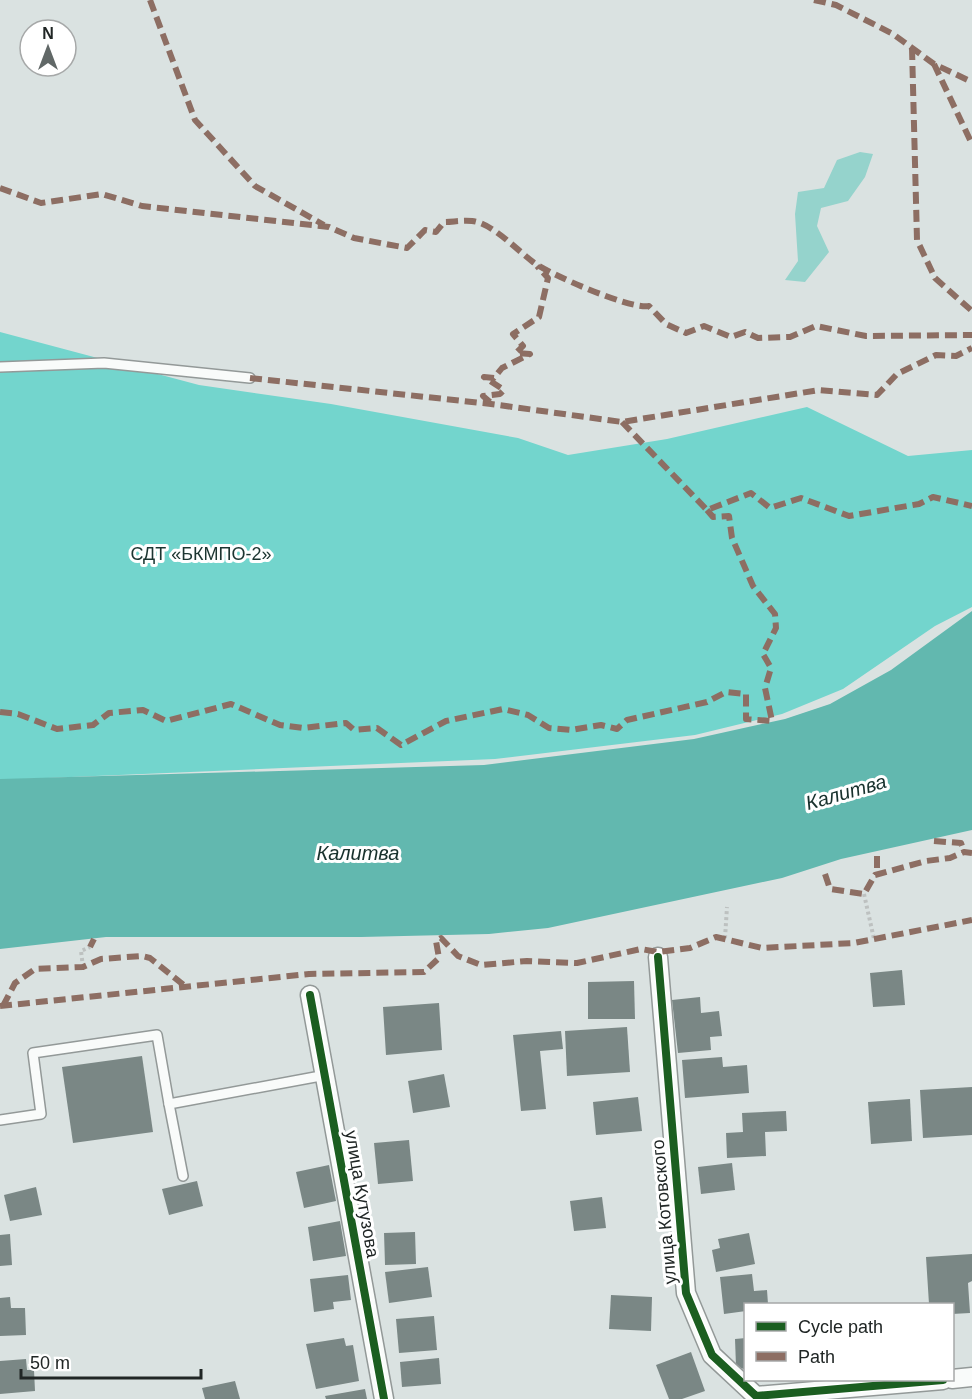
<svg xmlns="http://www.w3.org/2000/svg" width="972" height="1399" font-family="Arial,sans-serif">
	<rect width="100%" height="100%" fill="#dae2e1"/>
	<!-- green -->
	<polygon fill="#95d3cc" points="860,152 873,154 865,177 848,201 821,208 817,226 829,252 805,282 785,280 798,261 795,214 798,192 824,188 837,160"/>
	<!-- forest -->
	<polygon fill="#73d5cd" points="0,332 199,385 331,404 518,438 568,455 667,439 807,407 908,456 972,450 972,607 935,626 843,689 782,714 695,735 495,759 0,780"/>
	<!-- water -->
	<polygon fill="#62b8af" points="972,611 972,830 841,859 782,878 548,928 489,934 361,937 106,937 0,949 0,779 484,765 694,739 785,719 830,704 891,670"/>
	<!-- building -->
	<g fill="#7a8785">
		<polygon points="902,970 905,1005 873,1007 870,973"/>
		<polygon points="634,981 635,1019 588,1019 588,982"/>
		<polygon points="700,997 701,1013 719,1011 722,1036 710,1037 711,1050 678,1053 672,1000"/>
		<polygon points="439,1003 442,1050 386,1055 383,1007"/>
		<polygon points="627,1027 630,1072 567,1076 565,1031"/>
		<polygon points="561,1031 563,1049 540,1051 546,1109 521,1111 513,1035"/>
		<polygon points="142,1056 153,1132 73,1143 62,1067"/>
		<polygon points="722,1057 723,1067 747,1065 749,1093 685,1098 682,1060"/>
		<polygon points="444,1074 450,1107 413,1113 408,1081"/>
		<polygon points="972,1087 972,1135 923,1138 920,1090"/>
		<polygon points="638,1097 642,1131 596,1135 593,1102"/>
		<polygon points="910,1099 912,1141 871,1144 868,1102"/>
		<polygon points="786,1111 787,1131 765,1132 766,1156 727,1158 726,1133 743,1132 742,1113"/>
		<polygon points="409,1140 413,1181 378,1184 374,1143"/>
		<polygon points="732,1163 735,1190 701,1194 698,1167"/>
		<polygon points="329,1165 336,1201 304,1208 296,1172"/>
		<polygon points="197,1181 203,1206 169,1215 162,1189"/>
		<polygon points="36,1187 42,1215 10,1221 4,1195"/>
		<polygon points="602,1197 606,1228 574,1231 570,1201"/>
		<polygon points="340,1221 346,1256 313,1261 308,1227"/>
		<polygon points="415,1232 416,1264 385,1265 384,1233"/>
		<polygon points="749,1233 755,1264 716,1272 712,1250 720,1248 718,1239"/>
		<polygon points="10,1234 12,1265 0,1266 0,1235"/>
		<polygon points="972,1254 972,1281 968,1283 970,1313 952,1314 952,1304 929,1304 926,1257"/>
		<polygon points="428,1267 432,1297 389,1303 385,1272"/>
		<polygon points="752,1274 754,1291 767,1290 768,1304 746,1304 746,1311 724,1314 720,1277"/>
		<polygon points="348,1275 351,1300 333,1302 334,1309 314,1312 310,1279"/>
		<polygon points="611,1295 652,1297 651,1331 609,1329"/>
		<polygon points="10,1297 11,1308 25,1308 26,1335 0,1336 0,1298"/>
		<polygon points="434,1316 437,1350 399,1353 396,1319"/>
		<polygon points="344,1338 346,1346 353,1345 359,1381 316,1389 306,1344"/>
		<polygon points="746,1338 746,1370 736,1366 735,1339"/>
		<polygon points="691,1352 705,1391 682,1399 669,1399 656,1365"/>
		<polygon points="439,1358 441,1384 402,1387 400,1362"/>
		<polygon points="26,1359 27,1370 34,1370 35,1391 0,1394 0,1361"/>
		<polygon points="235,1381 240,1399 205,1399 202,1388"/>
		<polygon points="365,1389 367,1399 326,1399 325,1396"/>
	</g>
	<g fill="none" stroke-linecap="round" stroke-linejoin="round">
		<defs>
			<g id="lane">
				<polyline points="0,367 104,363 250,378"/>
				<polyline points="0,1120 41,1114 33,1053 157,1035 169,1104"/>
				<polyline points="183,1176 169,1104 326,1075"/>
			</g>
			<g id="street">
				<polyline points="658,957 686,1293 712,1355 756,1396 943,1380"/>
				<polyline points="310,995 384,1399"/>
				<polyline points="952,1379 972,1377"/>
			</g>
		</defs>
		<!-- lane casing -->
		<use href="#lane" stroke="#939998" stroke-width="12"/>
		<!-- street casing -->
		<use href="#street" stroke="#939998" stroke-width="21"/>
		<!-- path -->
		<g stroke="#bdc1c0" stroke-width="4" stroke-dasharray="3 3" stroke-linecap="butt">
			<polyline points="864,894 874,939"/>
			<polyline points="725,938 727,907"/>
			<polyline points="83,967 81,951 90,947"/>
		</g>
		<!-- lane -->
		<use href="#lane" stroke="#f9fbfa" stroke-width="9"/>
		<!-- street -->
		<use href="#street" stroke="#f9fbfa" stroke-width="18"/>
		<!-- quiet -->
		<g stroke="#8d6e63" stroke-width="6" stroke-dasharray="12 6" stroke-linecap="butt">
			<polyline points="150,0 195,120 255,186 324,225"/>
			<polyline points="814,0 836,5 893,34 934,64 972,82"/>
			<polyline points="912,48 917,240 935,278 972,311"/>
			<polyline points="934,64 972,144"/>
			<path d="M 0,188 L 41,203 L 102,194 L 142,206 L 329,227 L 354,238 L 407,248 L 425,230 L 436,232 L 444,222 C 452,222 463,220 472,221 C 492,223 517,250 533,262 C 549,274 631,310 649,306 L 666,324 L 686,333 L 704,326 L 731,337 L 745,332 L 758,338 L 790,337 L 816,326 L 866,336 L 972,335"/>
			<polyline points="250,378 491,404 622,422 819,390 877,395 897,374 936,355 956,356 972,348"/>
			<polyline points="490,402 483,396 500,394 504,390 484,377 494,378 502,368 530,354 516,353 523,346 513,334 539,317 548,278 537,266"/>
			<polyline points="622,422 707,510 751,493 770,508 801,498 849,516 919,504 933,497 972,506"/>
			<polyline points="0,712 18,714 57,729 93,725 109,713 143,710 166,721 231,704 280,725 303,728 346,723 354,730 377,728 401,745 446,721 503,709 528,715 549,728 571,730 601,725 617,729 627,720 707,702 726,692 746,694 746,719 772,721 765,688 771,668 763,654 776,628 775,614 753,586 732,538 729,516 713,517 707,510"/>
			<polyline points="934,841 961,843 964,852"/>
			<polyline points="877,856 877,875"/>
			<polyline points="825,874 830,889 864,894 875,875 926,861 950,858 964,852 972,853"/>
			<polyline points="90,947 94,939"/>
			<polyline points="0,1006 309,974 424,972 439,958 436,941 441,938 458,956 481,965 527,961 577,963 641,949 658,952 690,948 716,937 762,948 854,943 972,920"/>
			<polyline points="3,1006 15,983 35,969 83,967 101,959 142,956 150,958 185,986"/>
		</g>
		<defs>
			<g id="cycleway">
				<polyline points="658,957 686,1293 712,1355 756,1396 943,1380"/>
				<polyline points="310,995 384,1399"/>
			</g>
		</defs>
		<!-- cycleway casing -->
		<use href="#cycleway" stroke="#fff" stroke-width="11"/>
		<!-- cycleway -->
		<use href="#cycleway" stroke="#1b5e20" stroke-width="8"/>
	</g>
	<g text-anchor="middle" stroke-width="6" stroke-linejoin="round" paint-order="stroke">
		<!-- park labels -->
		<g font-size="18" fill="#1c3531" stroke="#fff">
			<text x="201" y="560">СДТ «БКМПО-2»</text>
		</g>
		<!-- street labels -->
		<g font-size="18" fill="#202625" stroke="#fff">
			<text transform="translate(362 1194) rotate(80)" y="6">улица Кутузова</text>
			<text transform="translate(664 1212) rotate(-95)" y="6">улица Котовского</text>
		</g>
		<!-- water labels -->
		<g font-size="20" font-style="italic" fill="#18312d" stroke="#fff">
			<text transform="translate(846 792) rotate(-16)" y="7">Калитва</text>
			<text x="358" y="860">Калитва</text>
		</g>
	</g>
	<!-- legend -->
	<rect x="744" y="1303" width="210" height="78" fill="#ffffff" stroke="#a6a8a8" stroke-width="1.5"/>
	<rect x="756" y="1322" width="30" height="9" fill="#1b5e20" stroke="#a6a8a8" stroke-width="1.5"/>
	<text x="798" y="1333" font-size="18" fill="#202625">Cycle path</text>
	<rect x="756" y="1352" width="30" height="9" fill="#8d6e63" stroke="#a6a8a8" stroke-width="1.5"/>
	<text x="798" y="1363" font-size="18" fill="#202625">Path</text>
	<!-- north arrow -->
	<g transform="translate(48 48)"><circle r="28" fill="#ffffff" stroke="#a6a8a8" stroke-width="1.5"/>
	<path d="M0-4.5L10 22L0 15L-10 22Z" fill="#616867"/>
	<text y="-9" font-size="16" font-weight="bold" text-anchor="middle" fill="#202625">N</text>
	</g>
	<!-- scale -->
	<path d="M21 1369v9h180v-9" fill="none" stroke="#202625" stroke-width="3"/>
	<text x="30" y="1369" font-size="18" fill="#202625" stroke="#ffffff" stroke-width="4.5" paint-order="stroke">50 m</text>
</svg>
